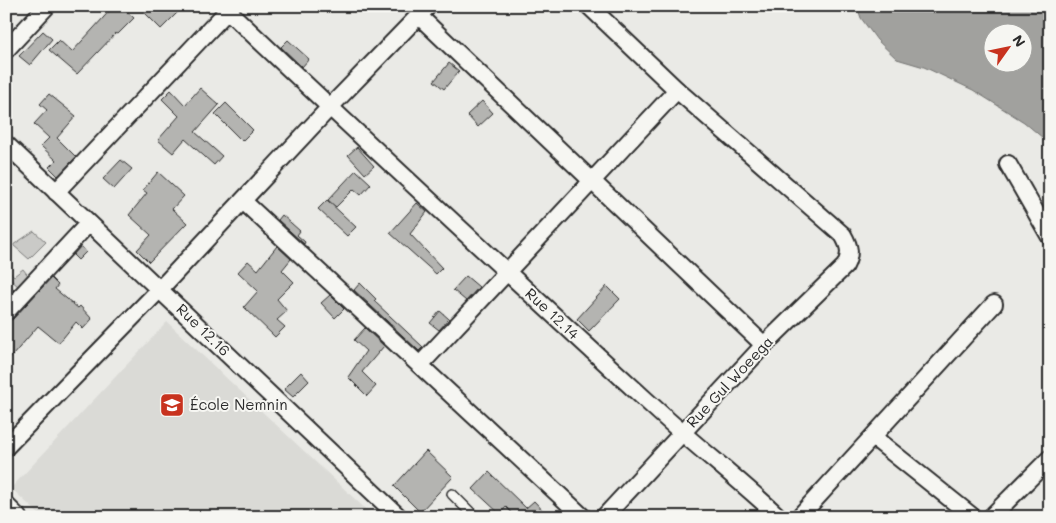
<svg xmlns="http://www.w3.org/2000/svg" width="1056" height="523" font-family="Mali,sans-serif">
	<rect width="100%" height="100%" fill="#eaeae6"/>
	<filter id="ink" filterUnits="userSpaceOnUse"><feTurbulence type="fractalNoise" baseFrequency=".02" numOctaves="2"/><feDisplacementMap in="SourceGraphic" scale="10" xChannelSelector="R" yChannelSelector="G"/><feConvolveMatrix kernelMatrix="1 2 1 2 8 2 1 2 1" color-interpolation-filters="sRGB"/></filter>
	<g filter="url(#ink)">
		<!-- built -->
		<polygon fill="#dadad6" points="167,322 374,517 42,517 11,488"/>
		<!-- green -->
		<g fill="#cacac7" stroke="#7a7a79">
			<polygon points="34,231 46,242 29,259 13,245"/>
			<polygon points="6,268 14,276 23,269 30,278 19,287 10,279 6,282"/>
		</g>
		<!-- water -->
		<path fill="#a1a19e" stroke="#727270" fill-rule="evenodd" d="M 857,6 L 1050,6 L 1050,144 L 1024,122 L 973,90 L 924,67 L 897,59 L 877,40 L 861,18 ZM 994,32 L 1024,32 L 1024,62 L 994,62 Z"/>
		<!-- building -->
		<g fill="#b4b4b1" stroke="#2b2b2b">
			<polygon points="114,6 121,6 134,18 118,34 116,33 77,74 49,50 59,40 72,52"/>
			<polygon points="152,6 184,6 161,29 145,13"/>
			<polygon points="43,31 52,39 30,65 19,56"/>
			<polygon points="288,40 309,59 302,67 281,47"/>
			<polygon points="449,63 459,71 444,89 434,81"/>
			<polygon points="200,88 219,105 195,132 222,156 214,165 185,139 173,153 158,140 179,116 162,99 171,90 185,105"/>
			<polygon points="49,94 76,116 57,138 76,157 58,176 49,167 56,160 41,146 49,138 34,124 47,110 40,104"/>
			<polygon points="482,101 493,113 478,127 467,115"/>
			<polygon points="226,103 253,130 242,141 215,114"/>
			<polygon points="357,147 374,166 365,174 348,155"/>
			<polygon points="121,160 132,169 114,189 103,179"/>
			<polygon points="356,170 371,184 361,195 354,189 336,207 328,200"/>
			<polygon points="158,172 184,196 172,209 187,223 149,262 137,250 151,235 129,215 147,193 143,190"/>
			<polygon points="327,200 356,227 347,236 318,209"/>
			<polygon points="417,203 427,212 410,234 442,268 436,274 390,233"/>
			<polygon points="282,215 300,231 297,235 305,242 304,244 278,220"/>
			<polygon points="81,246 86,252 78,260 73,255"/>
			<polygon points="277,246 291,259 282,270 294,282 277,299 287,311 277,320 285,327 275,337 244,307 258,291 238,272 248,261 258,270"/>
			<polygon points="466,276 479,287 466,301 453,290"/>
			<polygon points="51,278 58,285 55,289 78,308 80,306 92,319 83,329 76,322 59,343 38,326 6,363 6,322 13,319"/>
			<polygon points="6,283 14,289 6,297"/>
			<polygon points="360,283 376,299 374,301 423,347 419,351 354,290"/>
			<polygon points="607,286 620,299 589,331 577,319"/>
			<polygon points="330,295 344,309 335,318 321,303"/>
			<polygon points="440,311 449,319 439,330 430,323"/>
			<polygon points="365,328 384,346 362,372 376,386 367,396 348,377 366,351 354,340"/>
			<polygon points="301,372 309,381 293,397 284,389"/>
			<polygon points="426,451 453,477 420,512 394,486"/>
			<polygon points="489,472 526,508 534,501 549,517 516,517 506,507 500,514 473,489"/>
		</g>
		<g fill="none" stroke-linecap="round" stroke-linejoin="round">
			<defs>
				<polyline id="service" points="452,494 475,517"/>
				<g id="minor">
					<path d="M 223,6 C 367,143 513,278 659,412 C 698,448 740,480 779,517"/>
					<path d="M 589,6 L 677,90 L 843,235 C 850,247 851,254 845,266 L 764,345 L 604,517"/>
					<polyline points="419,16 764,345"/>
					<polyline points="6,50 47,6"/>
					<polyline points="6,144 399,517"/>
					<polyline points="1008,164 1050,237"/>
					<polyline points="56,192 232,6"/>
					<polyline points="243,201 583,517"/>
					<polyline points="6,312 88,224"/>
					<polyline points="420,365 677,90"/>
					<polyline points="873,437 973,517"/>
					<polyline points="6,447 160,289 331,106 428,6"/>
					<polyline points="6,505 18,517"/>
					<polyline points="799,517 994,304"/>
					<polyline points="991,517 1050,458"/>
				</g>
			</defs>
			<!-- service casing -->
			<use href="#service" stroke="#2b2b2b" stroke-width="12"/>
			<!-- minor casing -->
			<use href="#minor" stroke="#2b2b2b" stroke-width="20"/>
			<!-- service -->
			<use href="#service" stroke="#f6f6f2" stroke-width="9"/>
			<!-- minor -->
			<use href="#minor" stroke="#f6f6f2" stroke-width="16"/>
		</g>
	</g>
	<!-- icons -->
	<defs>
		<symbol id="school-square" viewBox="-11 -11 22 22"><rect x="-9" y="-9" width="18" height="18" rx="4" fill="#c8321e" stroke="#f6f6f2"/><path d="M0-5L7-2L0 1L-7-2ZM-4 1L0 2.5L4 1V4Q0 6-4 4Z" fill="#fff"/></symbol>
	</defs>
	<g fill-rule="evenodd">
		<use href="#school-square" x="158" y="391" width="28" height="28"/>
	</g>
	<g text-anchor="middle" stroke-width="4" stroke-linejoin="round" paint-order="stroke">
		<!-- street labels -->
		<g font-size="15" fill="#2b2b2b" stroke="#f6f6f2">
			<text transform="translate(552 314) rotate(43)" y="5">Rue 12.14</text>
			<text transform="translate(203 330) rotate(44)" y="5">Rue 12.16</text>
			<text transform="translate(730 382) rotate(-47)" y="5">Rue Gul Woeega</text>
		</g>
		<!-- poi labels -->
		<g font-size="15" fill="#2b2b2b" stroke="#f6f6f2" text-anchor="start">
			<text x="190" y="410">École Nemnin</text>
		</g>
	</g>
	<!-- margin -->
	<rect width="1056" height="523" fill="none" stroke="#f6f6f2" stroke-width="25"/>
	<rect x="12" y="12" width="1031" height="498" fill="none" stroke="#2b2b2b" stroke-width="2" filter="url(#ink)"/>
	<!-- north arrow -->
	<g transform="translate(1008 48) rotate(57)"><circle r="24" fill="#f6f6f2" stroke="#a5a5a2"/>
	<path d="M0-4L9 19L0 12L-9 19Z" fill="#c8321e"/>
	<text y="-8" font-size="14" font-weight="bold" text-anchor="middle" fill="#2b2b2b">N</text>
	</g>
</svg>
